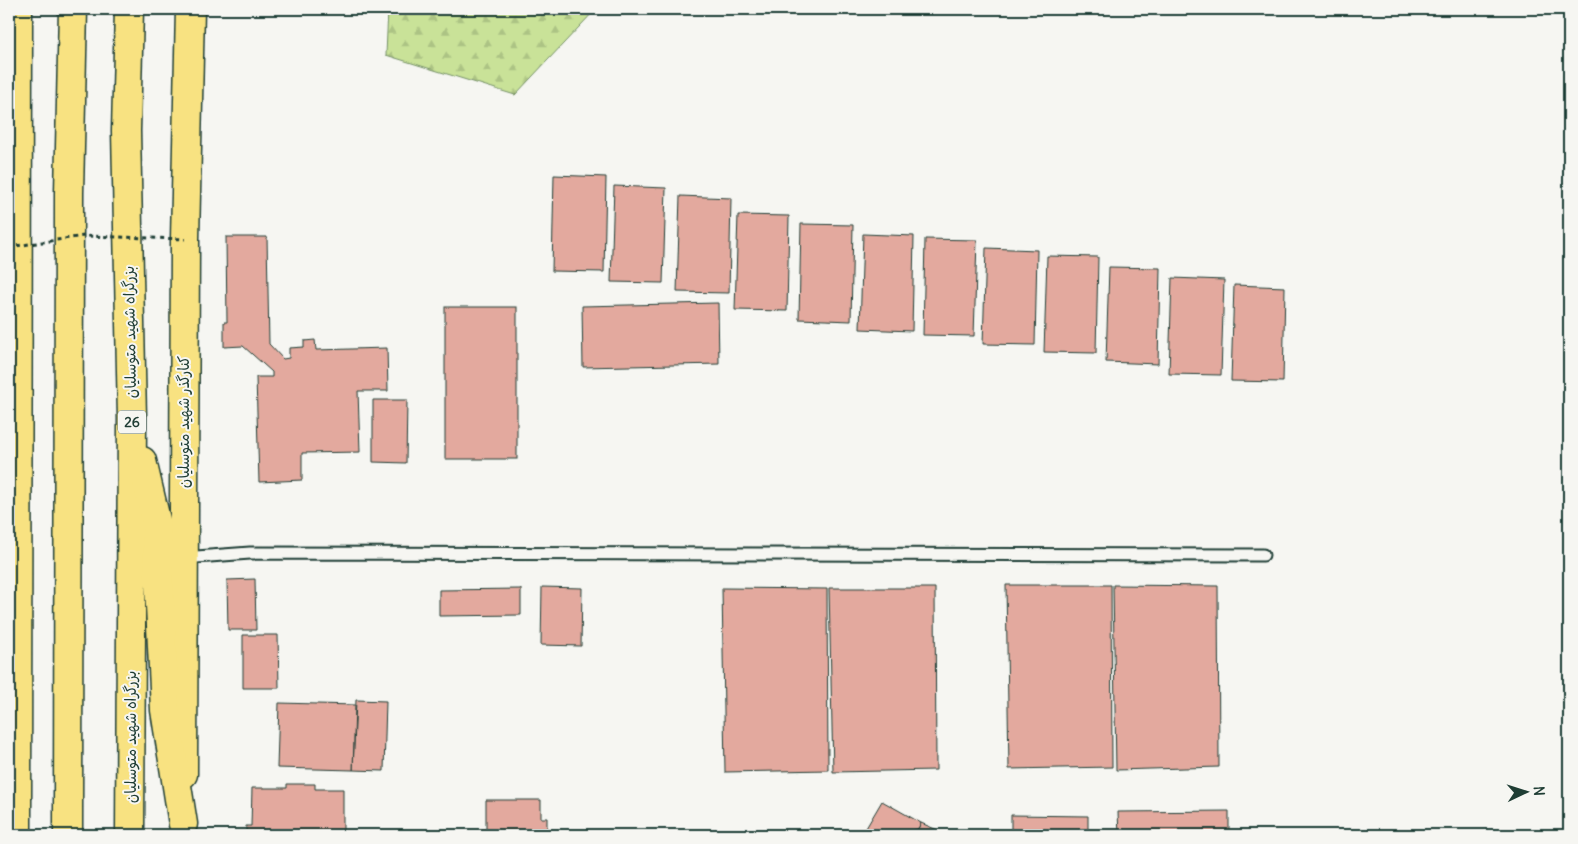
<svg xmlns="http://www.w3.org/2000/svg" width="1578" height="844" font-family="Delius,'Playpen Sans Arabic',sans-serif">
	<defs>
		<pattern id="forest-firs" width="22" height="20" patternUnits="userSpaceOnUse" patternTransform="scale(1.25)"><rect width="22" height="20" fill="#c9e298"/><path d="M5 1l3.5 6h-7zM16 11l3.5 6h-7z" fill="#acc384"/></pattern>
	</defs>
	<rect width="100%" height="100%" fill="#f6f6f2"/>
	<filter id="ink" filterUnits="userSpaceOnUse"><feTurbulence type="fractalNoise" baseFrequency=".02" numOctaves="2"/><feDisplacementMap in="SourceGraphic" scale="10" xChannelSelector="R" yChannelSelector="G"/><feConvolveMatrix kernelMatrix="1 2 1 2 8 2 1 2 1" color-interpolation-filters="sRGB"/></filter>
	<g filter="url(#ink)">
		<!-- forest -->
		<polygon fill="url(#forest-firs)" stroke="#749066" points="388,9 596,9 515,95 386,55"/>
		<!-- building -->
		<g fill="#e3a99e" stroke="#1f3d34">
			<polygon points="554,175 606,177 604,272 552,271"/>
			<polygon points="614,186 666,188 663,283 611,282"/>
			<polygon points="680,196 731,198 729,293 677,292"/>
			<polygon points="738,215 789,216 787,311 735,310"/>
			<polygon points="801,224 853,225 851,321 799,319"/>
			<polygon points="863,234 914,236 912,331 860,329"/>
			<polygon points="226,237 267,237 269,344 283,359 289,358 289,348 304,347 304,341 315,340 316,350 387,348 388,391 358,391 360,452 302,453 302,480 259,482 256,377 272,377 272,372 243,346 224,347 224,322 227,322"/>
			<polygon points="925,239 977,240 974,336 923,335"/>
			<polygon points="986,248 1037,250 1035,345 983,344"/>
			<polygon points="1047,256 1098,257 1096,353 1044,352"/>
			<polygon points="1109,267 1160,268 1158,364 1106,362"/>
			<polygon points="1172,278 1224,280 1221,375 1169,374"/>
			<polygon points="1234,285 1285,287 1283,382 1231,381"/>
			<polygon points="718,303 719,364 583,367 582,306"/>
			<rect x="445" y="307" width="72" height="152"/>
			<polygon points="373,400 407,400 406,463 373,462"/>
			<polygon points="255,579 256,630 228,630 227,580"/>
			<polygon points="1006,585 1111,585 1112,767 1009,769"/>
			<polygon points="1113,585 1218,586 1219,767 1116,770"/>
			<polygon points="542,587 582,588 581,646 541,645"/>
			<polygon points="722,588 827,589 828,770 725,772"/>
			<polygon points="829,588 935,588 936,770 833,772"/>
			<polygon points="521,589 521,615 439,616 439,590"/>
			<polygon points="243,635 278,635 279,688 243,688"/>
			<polygon points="356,700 386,701 384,771 353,770"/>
			<polygon points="279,703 355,705 353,770 277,768"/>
			<polygon points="287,784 315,784 315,789 343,789 343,835 246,835 246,826 251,826 252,788 287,788"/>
			<polygon points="486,800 541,800 541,818 547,818 547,835 486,835"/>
			<polygon points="882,801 921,823 918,829 898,835 862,835"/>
			<polygon points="1229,811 1229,835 1119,835 1118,812"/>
			<polygon points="1011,815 1088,816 1088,835 1011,835"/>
			<polygon points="921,823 949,835 898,835 918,829"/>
		</g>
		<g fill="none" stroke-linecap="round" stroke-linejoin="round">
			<defs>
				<polyline id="service" points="183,558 250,553 1263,555"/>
				<g id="primary">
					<polyline points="183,774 185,239 190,9"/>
					<polyline points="17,835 18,9"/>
				</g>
				<g id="trunk">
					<polyline points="129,9 126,131 132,418 130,835"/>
					<polyline points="142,461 156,520 165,710 183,824"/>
					<polyline points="68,835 69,193 73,9"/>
				</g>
			</defs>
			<!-- service casing -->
			<use href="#service" stroke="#1f3d34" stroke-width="15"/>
			<!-- primary casing -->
			<use href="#primary" stroke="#1f3d34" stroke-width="31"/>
			<!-- trunk casing -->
			<use href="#trunk" stroke="#1f3d34" stroke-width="31"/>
			<!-- service -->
			<use href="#service" stroke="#f6f6f2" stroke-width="11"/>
			<!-- primary -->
			<use href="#primary" stroke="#f8e281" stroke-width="28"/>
			<!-- trunk -->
			<use href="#trunk" stroke="#f8e281" stroke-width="28"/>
			<!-- path-bridge -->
			<polyline stroke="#1f3d34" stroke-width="3" stroke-dasharray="4 4" stroke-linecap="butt" points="9,247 84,236 185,239"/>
		</g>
	</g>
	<g text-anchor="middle" stroke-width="4" stroke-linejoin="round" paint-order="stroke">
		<!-- shield labels -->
		<rect fill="#f6f6f2" stroke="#60746d" stroke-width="1" x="118" y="410.5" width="28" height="23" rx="4"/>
		<g font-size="14" font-weight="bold" fill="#1f3d34">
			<text x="132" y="427">26</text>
		</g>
		<!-- street labels -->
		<g font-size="15" fill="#1f3d34" stroke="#f6f6f2">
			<text transform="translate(130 332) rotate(-91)" y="5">بزرگراه شهید متوسلیان</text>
			<text transform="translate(184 422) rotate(-90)" y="5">کنارگذر شهید متوسلیان</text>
			<text transform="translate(131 737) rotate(-90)" y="5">بزرگراه شهید متوسلیان</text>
		</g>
	</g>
	<!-- margin -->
	<rect width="1578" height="844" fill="none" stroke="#f6f6f2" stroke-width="30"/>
	<rect x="15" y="15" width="1548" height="814" fill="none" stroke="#1f3d34" stroke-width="2" filter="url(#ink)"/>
	<!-- north arrow -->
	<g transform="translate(1526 792) rotate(86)" stroke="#f6f6f2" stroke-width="4" paint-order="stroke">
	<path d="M0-4L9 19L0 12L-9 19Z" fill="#1f3d34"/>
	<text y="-8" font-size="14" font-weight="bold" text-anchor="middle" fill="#1f3d34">N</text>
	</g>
</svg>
